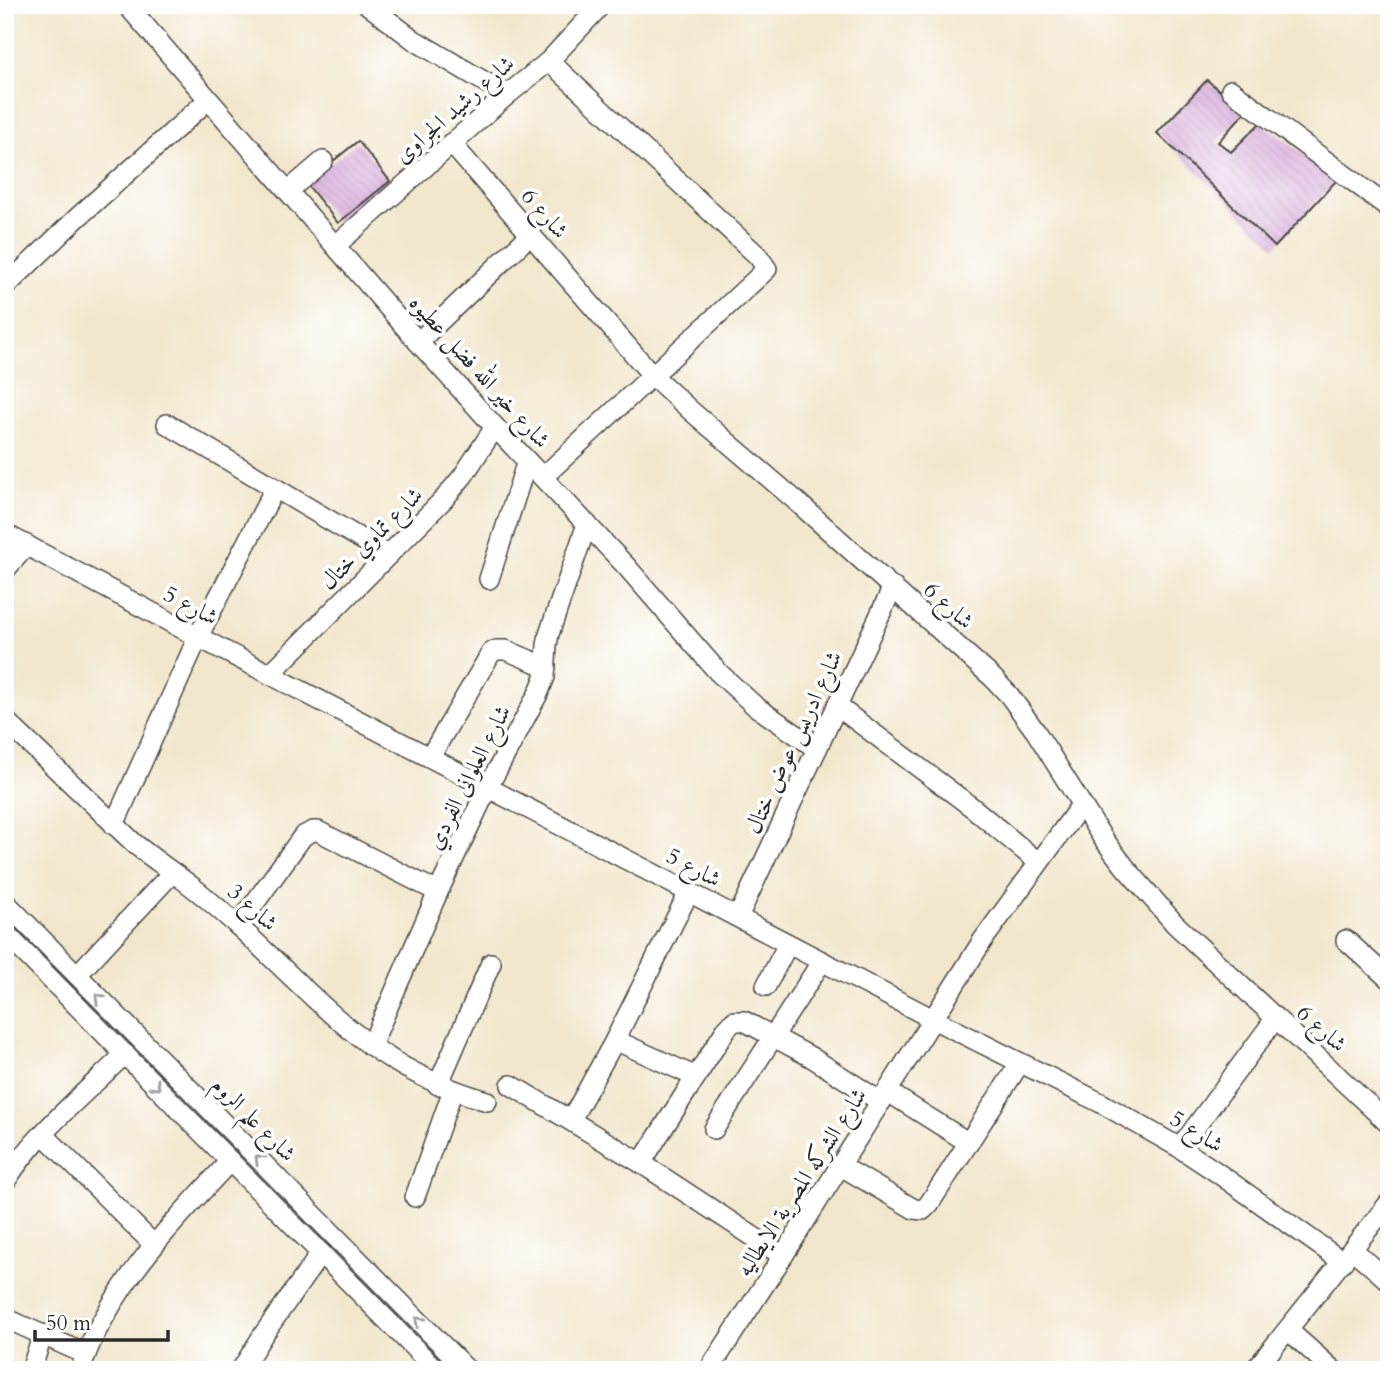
<svg xmlns="http://www.w3.org/2000/svg" width="1394" height="1375" font-family="Cardo,Amiri,serif">
	<defs>
		<pattern id="building-back-hatch" width="6" height="6" patternUnits="userSpaceOnUse" patternTransform="scale(1.75)"><rect width="6" height="6" fill="#dbb1de"/><path d="M-1 5l2 2M0 0l6 6M5-1l2 2" fill="none" stroke="#bc98bf"/></pattern>
	</defs>
	<rect width="100%" height="100%" fill="#fff"/>
	<filter id="ink" filterUnits="userSpaceOnUse"><feTurbulence type="fractalNoise" baseFrequency=".0143" numOctaves="2"/><feDisplacementMap in="SourceGraphic" scale="14" xChannelSelector="R" yChannelSelector="G"/><feConvolveMatrix kernelMatrix="1 2 1 2 8 2 1 2 1" color-interpolation-filters="sRGB"/></filter>
	<filter id="wash" filterUnits="userSpaceOnUse"><feTurbulence type="fractalNoise" baseFrequency=".00686" numOctaves="4" result="noise"/><feDisplacementMap in="SourceGraphic" scale="28" xChannelSelector="R" yChannelSelector="G"/><feGaussianBlur stdDeviation="1.57" result="paint"/><feColorMatrix in="noise" values="0 0 0 0 0 0 0 0 0 0 0 0 0 0 0 0 0 1.4 0 .05"/><feComposite in="paint" operator="in"/></filter>
	<g filter="url(#wash)">
		<rect width="100%" height="100%" fill="#f2e7cd"/>
		<g id="blocks">
			<!-- building -->
			<g fill="url(#building-back-hatch)">
				<polygon points="1207,80 1245,112 1218,142 1231,152 1261,122 1337,180 1275,247 1157,133"/>
				<polygon points="358,141 390,181 338,223 306,183"/>
			</g>
		</g>
	</g>
	<g filter="url(#ink)">
		<use href="#blocks" fill-opacity="0" stroke="#494743" stroke-width="2"/>
		<g fill="none" stroke-linecap="round" stroke-linejoin="round">
			<defs>
				<g id="minor">
					<polyline points="127,5 418,342 495,427 626,566 718,672 755,706 817,749"/>
					<polyline points="368,5 414,40 507,95"/>
					<polyline points="1231,90 1389,208"/>
					<polyline points="451,143 653,376 690,410 795,500 993,678 1009,695 1036,732 1102,837 1125,867 1175,924 1389,1124"/>
					<polyline points="288,191 323,161"/>
					<polyline points="335,246 507,95 549,61 601,5"/>
					<polyline points="5,287 77,218 208,100"/>
					<polyline points="418,342 531,234"/>
					<polyline points="167,424 388,555"/>
					<polyline points="543,477 767,269 758,256 549,61"/>
					<polyline points="9,536 198,637 933,1019 1101,1103 1180,1148 1215,1171 1343,1262"/>
					<polyline points="5,570 27,545"/>
					<polyline points="489,579 527,461"/>
					<polyline points="270,674 444,499 463,476 495,427"/>
					<polyline points="837,706 973,808 1038,862"/>
					<path d="M 5,720 L 135,844 C 154,860 175,873 195,889 C 209,900 222,912 236,924 C 287,970 334,1024 394,1061 C 423,1079 454,1091 487,1101"/>
					<polyline points="430,757 491,653 496,650 506,650 546,667"/>
					<polyline points="114,825 198,637 275,488"/>
					<polyline points="5,902 467,1370"/>
					<polyline points="738,917 893,587"/>
					<polyline points="238,926 303,836 313,831 318,831 438,892"/>
					<polyline points="5,933 436,1370"/>
					<polyline points="1346,940 1389,979"/>
					<polyline points="77,975 172,873"/>
					<polyline points="766,986 788,944"/>
					<polyline points="615,1040 696,1077"/>
					<polyline points="371,1046 438,892 488,787 538,694 545,677 547,645 549,634 587,524"/>
					<polyline points="438,1085 491,963"/>
					<polyline points="511,1085 641,1163 783,1256"/>
					<polyline points="888,1092 969,1143"/>
					<polyline points="571,1120 615,1040 689,892"/>
					<polyline points="714,1129 822,961"/>
					<polyline points="43,1134 154,1245"/>
					<polyline points="1180,1148 1275,1019"/>
					<polyline points="641,1163 727,1028 734,1021 744,1021 811,1057 881,1102"/>
					<polyline points="841,1166 914,1209 923,1210 929,1204 1020,1063"/>
					<path d="M 5,1182 C 35,1134 84,1094 125,1054"/>
					<polyline points="415,1197 453,1090"/>
					<polyline points="1353,1250 1389,1281"/>
					<polyline points="5,1318 85,1354"/>
					<polyline points="1288,1330 1333,1370"/>
					<polyline points="31,1370 43,1334"/>
					<path d="M 81,1370 C 86,1350 95,1333 105,1316 C 138,1257 185,1210 230,1161"/>
					<polyline points="241,1370 263,1335 321,1253"/>
					<polyline points="709,1370 783,1256 983,940 1081,805"/>
					<polyline points="1255,1370 1389,1203"/>
				</g>
			</defs>
			<!-- minor casing -->
			<use href="#minor" stroke="#494743" stroke-width="22"/>
			<!-- minor -->
			<use href="#minor" stroke="#fff" stroke-width="19"/>
		</g>
		<!-- one-way arrows -->
		<defs><path id="oneway-chevron" d="M-2-3.5L2.5 0L-2 3.5" fill="none" stroke-width="1.6" stroke-linecap="round" stroke-linejoin="round" transform="scale(1.75)"/></defs>
		<g stroke="#a0a0a0">
			<use href="#oneway-chevron" transform="translate(99 998) rotate(-135)"/>
			<use href="#oneway-chevron" transform="translate(156 1086) rotate(45)"/>
			<use href="#oneway-chevron" transform="translate(259 1159) rotate(-135)"/>
			<use href="#oneway-chevron" transform="translate(419 1321) rotate(-135)"/>
		</g>
	</g>
	<g text-anchor="middle" stroke-width="7" stroke-linejoin="round" paint-order="stroke">
		<!-- street labels -->
		<g font-size="23" fill="#2b2b2b" stroke="#fff">
			<text transform="translate(454 109) rotate(-41)" y="8">شارع رشيد الجراوى</text>
			<text transform="translate(545 213) rotate(49)" y="8">شارع 6</text>
			<text transform="translate(480 371) rotate(48)" y="8">شارع خير الله فضل عطيوه</text>
			<text transform="translate(371 538) rotate(-45)" y="8">شارع تماوي ختال</text>
			<text transform="translate(191 605) rotate(28)" y="8">شارع 5</text>
			<text transform="translate(949 605) rotate(42)" y="8">شارع 6</text>
			<text transform="translate(793 742) rotate(-65)" y="8">شارع ادريس عوض ختال</text>
			<text transform="translate(468 777) rotate(-63)" y="8">شارع العلوانى الفردي</text>
			<text transform="translate(694 867) rotate(28)" y="8">شارع 5</text>
			<text transform="translate(253 907) rotate(42)" y="8">شارع 3</text>
			<text transform="translate(1322 1028) rotate(42)" y="8">شارع 6</text>
			<text transform="translate(254 1119) rotate(45)" y="8">شارع علم الروم</text>
			<text transform="translate(1197 1131) rotate(32)" y="8">شارع 5</text>
			<text transform="translate(801 1182) rotate(-57)" y="8">شارع الشركه المصرية الايطاليه</text>
		</g>
	</g>
	<!-- margin -->
	<rect width="1394" height="1375" fill="none" stroke="#fff" stroke-width="28"/>
	<!-- scale -->
	<path d="M35 1330v10h133v-10" fill="none" stroke="#2b2b2b" stroke-width="3.5"/>
	<text x="46" y="1330" font-size="21" fill="#2b2b2b" stroke="#ffffff" stroke-width="5" paint-order="stroke">50 m</text>
</svg>
